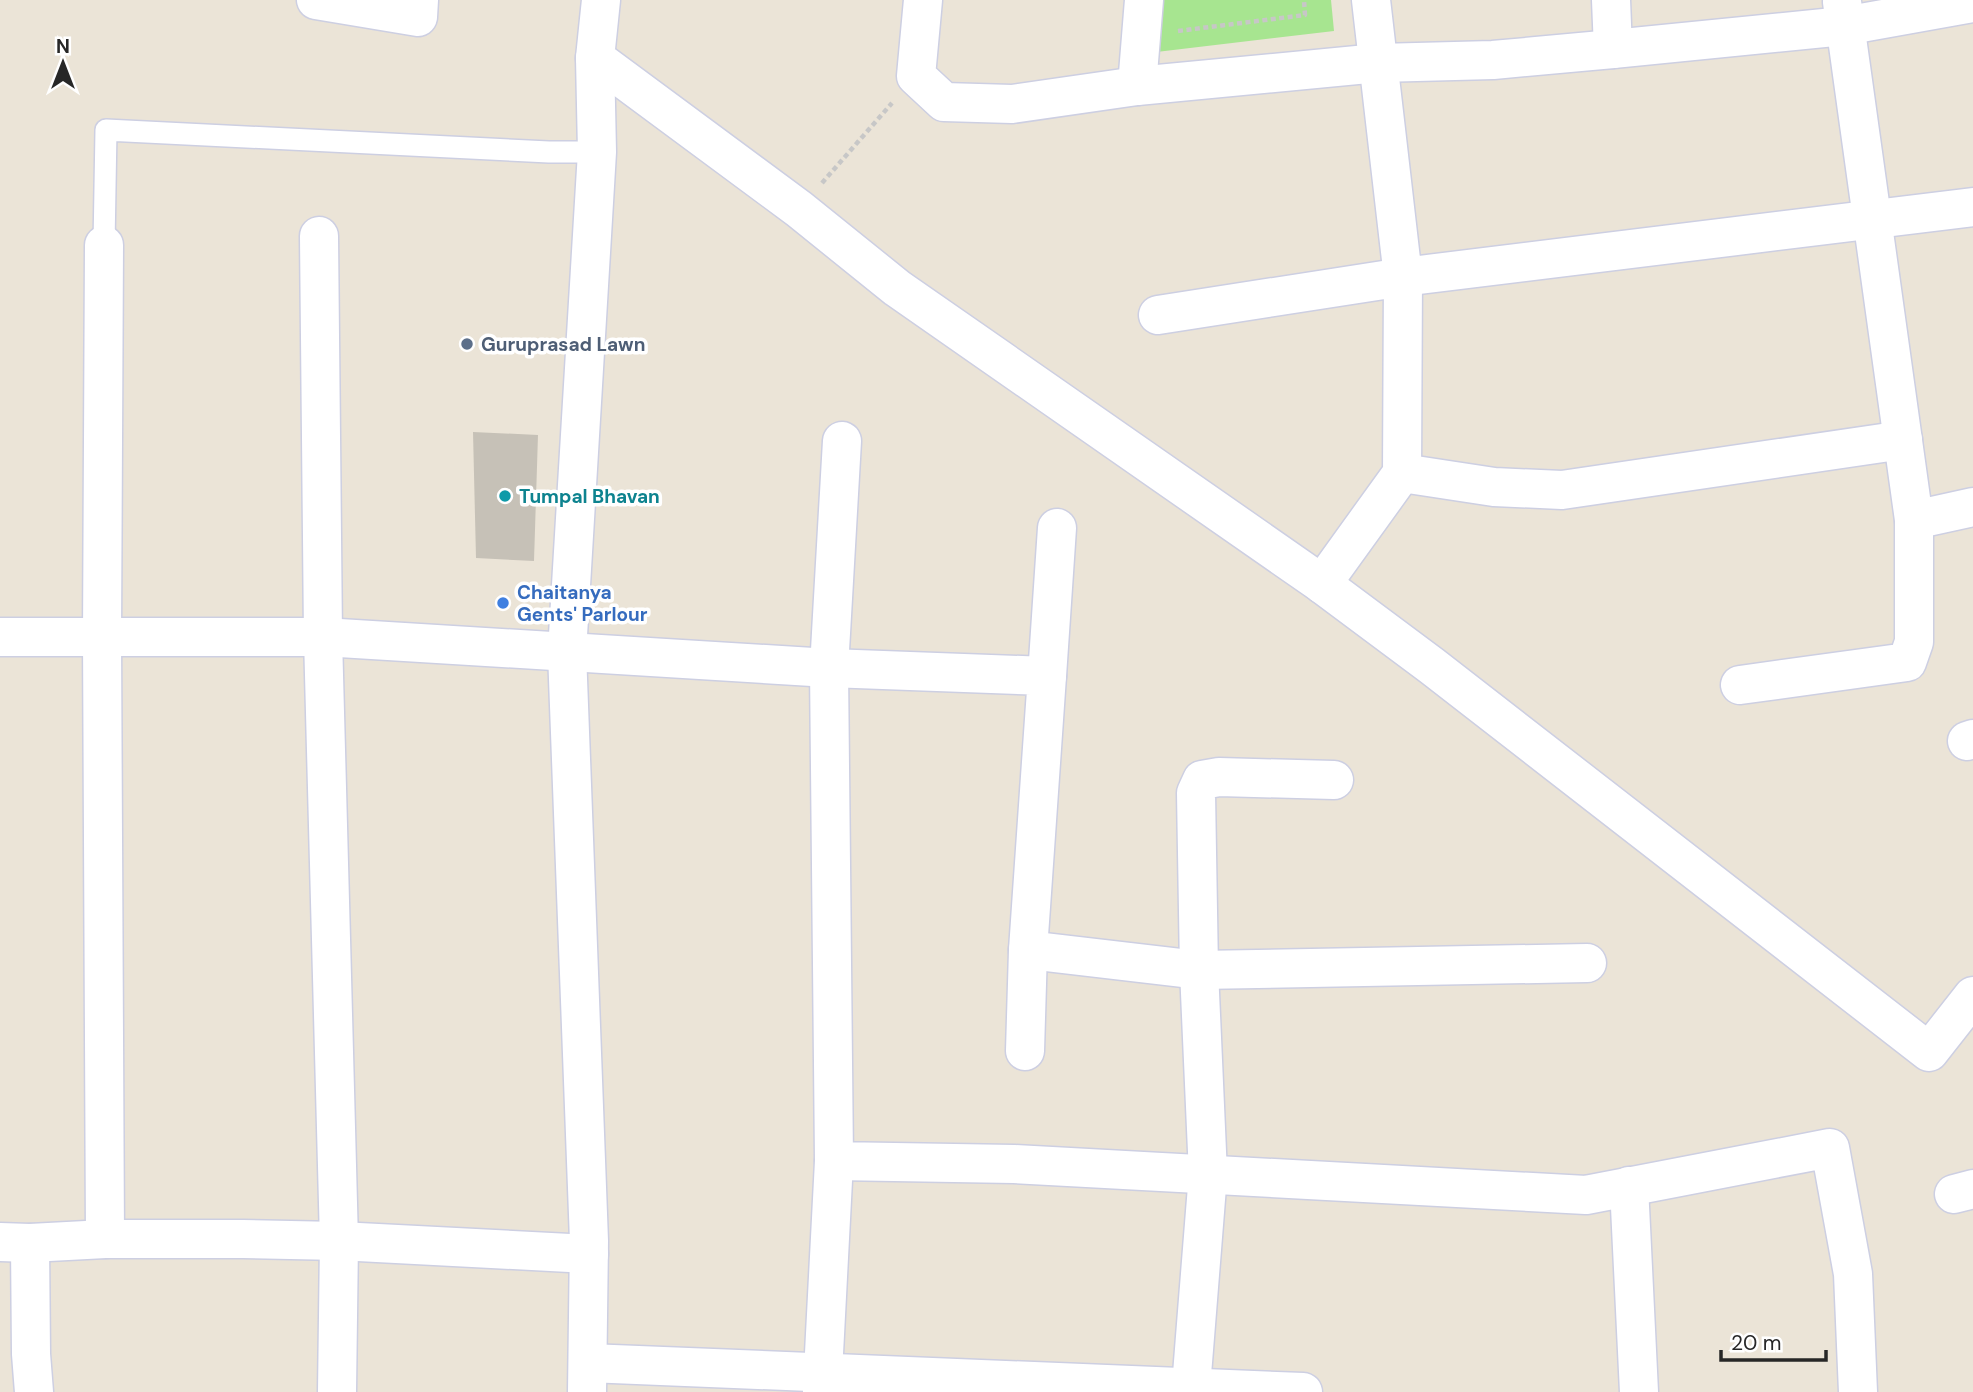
<svg xmlns="http://www.w3.org/2000/svg" width="1973" height="1392" font-family="'DM Sans',sans-serif">
	<rect width="100%" height="100%" fill="#ebe4d7"/>
	<!-- green -->
	<polygon fill="#a7e590" points="1156,0 1331,0 1334,31 1148,53"/>
	<!-- building -->
	<polygon fill="#c6c1b7" points="473,432 538,435 534,561 476,558"/>
	<g fill="none" stroke-linecap="round" stroke-linejoin="round">
		<defs>
			<polyline id="service" points="104,245 106,130 549,152 597,152"/>
			<g id="minor">
				<polyline points="316,0 418,17 419,0"/>
				<polyline points="923,0 916,76 944,102 1012,104 1137,86 1378,63 1493,60 1613,49 1844,26 1973,3"/>
				<polyline points="1371,0 1403,277 1973,207"/>
				<polyline points="1611,0 1613,49"/>
				<polyline points="595,58 799,209 897,288 1322,584 1432,666 1929,1052 1973,996"/>
				<polyline points="1137,86 1144,0"/>
				<polyline points="319,236 323,637 339,1241 337,1392"/>
				<polyline points="104,245 102,637 105,1239"/>
				<polyline points="1158,315 1403,277 1402,473 1322,584"/>
				<polyline points="842,441 829,668 834,1161 1014,1164 1586,1195 1830,1148 1853,1274 1858,1392"/>
				<polyline points="1402,473 1494,487 1562,490 1903,440"/>
				<polyline points="1914,520 1973,507"/>
				<polyline points="0,637 323,637 829,668 1047,676 1028,950 1025,1051"/>
				<polyline points="1047,676 1057,528"/>
				<polyline points="1740,685 1907,662 1914,642 1914,520 1842,2"/>
				<polyline points="1967,741 1973,739"/>
				<polyline points="1028,950 1199,970 1587,963"/>
				<polyline points="1629,1186 1639,1392"/>
				<polyline points="1954,1194 1973,1189"/>
				<polyline points="0,1242 30,1243 105,1239 243,1239 339,1241 589,1254"/>
				<polyline points="30,1243 31,1354 34,1392"/>
				<polyline points="588,1363 1303,1392"/>
				<polyline points="1191,1387 1208,1174 1199,970 1196,793 1202,780 1219,777 1334,780"/>
				<polyline points="822,1392 834,1161"/>
			</g>
			<polyline id="tertiary" points="587,1392 589,1241 567,652 597,152 595,58 601,0"/>
		</defs>
		<!-- service casing -->
		<use href="#service" stroke="#cdcfe2" stroke-width="24"/>
		<!-- minor casing -->
		<use href="#minor" stroke="#cdcfe2" stroke-width="41"/>
		<!-- tertiary casing -->
		<use href="#tertiary" stroke="#cdcfe2" stroke-width="41"/>
		<!-- path -->
		<g stroke="#c7c7c7" stroke-width="4.5" stroke-dasharray="5 3.5" stroke-linecap="butt">
			<polyline points="1178,31 1305,15 1304,0"/>
			<polyline points="822,183 892,103"/>
		</g>
		<!-- service -->
		<use href="#service" stroke="#fff" stroke-width="21"/>
		<!-- minor -->
		<use href="#minor" stroke="#fff" stroke-width="38"/>
		<!-- tertiary -->
		<use href="#tertiary" stroke="#fff" stroke-width="38"/>
	</g>
	<!-- markers -->
	<circle fill="#5c6f8a" stroke="#fff" stroke-width="2.5" cx="467" cy="344" r="7"/>
	<circle fill="#0f9aa8" stroke="#fff" stroke-width="2.5" cx="505" cy="496" r="7"/>
	<circle fill="#3f7fe0" stroke="#fff" stroke-width="2.5" cx="503" cy="603" r="7"/>
	<g text-anchor="middle" stroke-width="7" stroke-linejoin="round" paint-order="stroke">
		<!-- service labels -->
		<g font-size="19" font-weight="bold" fill="#4e5e75" stroke="#fff" text-anchor="start">
			<text x="481" y="351">Guruprasad Lawn</text>
		</g>
		<!-- culture labels -->
		<g font-size="19" font-weight="bold" fill="#0d838f" stroke="#fff" text-anchor="start">
			<text x="519" y="503">Tumpal Bhavan</text>
		</g>
		<!-- shop labels -->
		<g font-size="19" font-weight="bold" fill="#366cbe" stroke="#fff" text-anchor="start">
			<text x="517" y="599">Chaitanya<tspan x="517" dy="22">Gents' Parlour</tspan></text>
		</g>
	</g>
	<!-- north arrow -->
	<g transform="translate(63 63)" stroke="#ffffff" stroke-width="5" paint-order="stroke">
	<path d="M0-5L12 26L0 18L-12 26Z" fill="#272727"/>
	<text y="-10" font-size="19" font-weight="bold" text-anchor="middle" fill="#272727">N</text>
	</g>
	<!-- scale -->
	<path d="M1721 1350v10h105v-10" fill="none" stroke="#272727" stroke-width="3.5"/>
	<text x="1731" y="1350" font-size="21" fill="#272727" stroke="#ffffff" stroke-width="5" paint-order="stroke">20 m</text>
</svg>
